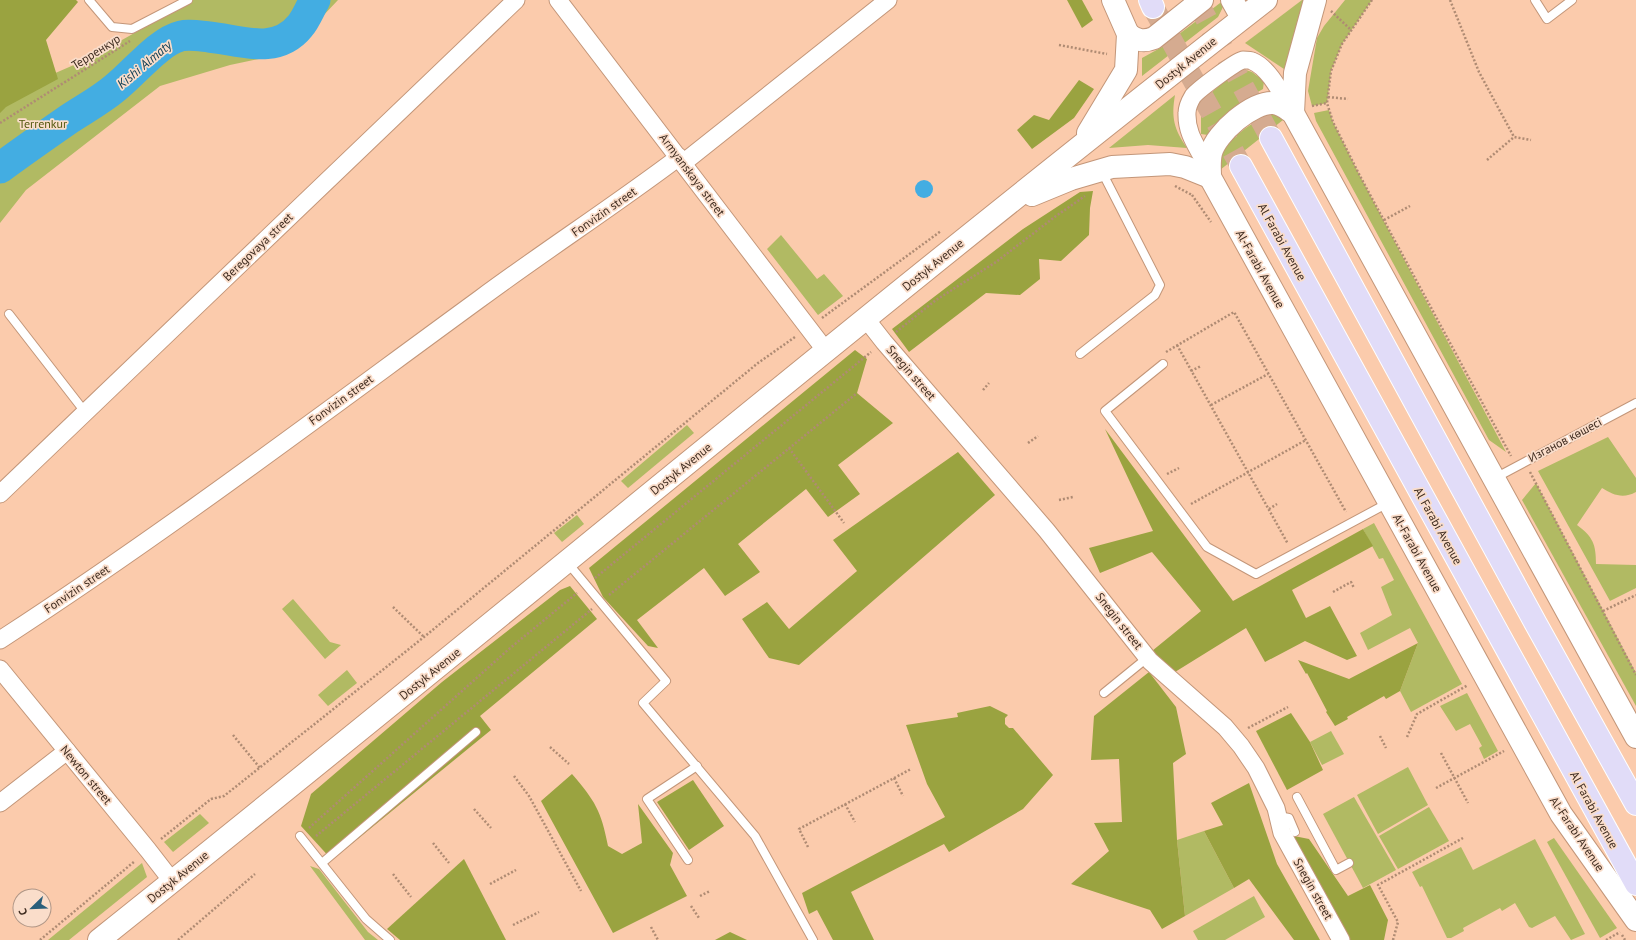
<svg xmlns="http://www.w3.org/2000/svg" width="1636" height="940" font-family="'PT Sans',sans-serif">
	<rect width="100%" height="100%" fill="#fbcbac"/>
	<!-- green -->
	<g fill="#b1ba63">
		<polygon points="193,0 338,0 288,53 230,65 160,86 26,190 0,223 0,97 90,58"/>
		<polygon points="1224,0 1224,5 1218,17 1142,76 1142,58 1162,47"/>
		<polygon points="1302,0 1304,0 1287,71 1245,43"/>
		<polygon points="1345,0 1372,0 1342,44 1331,71 1327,103 1312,106 1308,91 1317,38 1324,26"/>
		<path d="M 1246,70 L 1252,72 L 1264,81 L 1263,89 C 1239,103 1224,112 1208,135 L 1201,134 L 1201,102 L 1230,76 Z"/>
		<path d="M 1175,95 C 1171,118 1174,129 1187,148 L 1148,145 L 1109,148 Z"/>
		<polygon points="1329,110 1333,122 1360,176 1506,452 1489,440 1316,121 1314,113"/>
		<path d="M 1269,113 L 1274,113 L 1283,120 L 1220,170 C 1220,165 1219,159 1220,154 C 1222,143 1258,119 1269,113 Z"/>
		<polygon points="781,235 817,279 824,274 843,296 818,315 767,249"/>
		<polygon points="687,425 694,433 628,488 621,481"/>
		<path d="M 1608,437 L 1636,478 L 1636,492 C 1623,499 1613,495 1602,488 L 1577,525 C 1593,537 1596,544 1596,564 L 1636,565 L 1636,588 L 1610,601 L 1538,471 Z"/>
		<polygon points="1536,483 1636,673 1636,706 1522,500"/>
		<polygon points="577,515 584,524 562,542 554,533"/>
		<polygon points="1374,523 1462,684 1411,712 1400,691 1418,643 1410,628 1368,650 1360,633 1392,615 1381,587 1394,580 1383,558 1379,559 1363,529"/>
		<polygon points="293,599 330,642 341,645 325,659 282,609"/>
		<polygon points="347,670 357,683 328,706 318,695"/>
		<polygon points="1467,693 1498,751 1484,759 1479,748 1482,746 1470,724 1456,731 1440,706"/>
		<polygon points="1331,731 1344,754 1322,765 1310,742"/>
		<polygon points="1408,767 1428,805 1378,834 1357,795"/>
		<polygon points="1354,797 1396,870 1363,888 1323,814"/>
		<polygon points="1429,807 1449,841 1398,869 1379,836"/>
		<polygon points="200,814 209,823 173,852 164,842"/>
		<polygon points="1204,831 1234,888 1185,916 1177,840"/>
		<polygon points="1554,838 1617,928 1600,938 1547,842"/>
		<polygon points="1535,839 1585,934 1571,940 1555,916 1532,928 1529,927 1515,903 1502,911 1500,908 1463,928 1464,931 1451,938 1447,938 1422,886 1420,887 1412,872 1461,847 1473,870"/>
		<polygon points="142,863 147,877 69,940 48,940"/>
		<polygon points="310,866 319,869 368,932 378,940 365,940"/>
		<polygon points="1254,896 1265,917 1225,940 1198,940 1193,931"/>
	</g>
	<!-- forest -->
	<g fill="#9aa340">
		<polygon points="0,0 76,0 78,2 46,40 58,79 6,107 0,113"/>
		<polygon points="1067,0 1082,0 1093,20 1082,28"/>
		<polygon points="1079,80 1094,89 1074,118 1032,149 1017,130 1034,115 1049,120"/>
		<polygon points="1093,191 1090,208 1089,235 1061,261 1039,259 1040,279 1020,295 986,293 909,352 892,329 1023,229 1080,192"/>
		<polygon points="855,350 867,359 857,393 893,423 838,465 860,494 828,517 806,489 738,544 760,572 725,596 704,568 637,620 658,648 648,646 603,597 589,568"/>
		<polygon points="1105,429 1233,601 1363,529 1373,546 1292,590 1306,618 1330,606 1357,656 1347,660 1305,641 1265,662 1246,628 1175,672 1152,651 1201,611 1152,552 1100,573 1089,548 1153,531"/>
		<polygon points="958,452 995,495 799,665 769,658 742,619 767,602 789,629 857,571 833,540"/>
		<polygon points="570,586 597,619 480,716 491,730 332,860 301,826 311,794 442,682 560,590"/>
		<polygon points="1418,643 1400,691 1386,699 1384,696 1347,717 1348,719 1335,726 1326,712 1327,711 1307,673 1306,674 1298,660 1349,679"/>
		<polygon points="1149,672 1176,707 1186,754 1173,763 1177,840 1185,916 1162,929 1150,910 1071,884 1109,851 1094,823 1122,822 1119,759 1091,760 1094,716"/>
		<polygon points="990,706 1008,715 1005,718 1005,724 1009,728 1013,728 1053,775 1023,809 949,852 944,844 851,892 874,940 833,940 817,910 809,914 802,893 945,817 927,784 906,725 958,717 957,713"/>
		<polygon points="1291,713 1310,742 1323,770 1287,790 1256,731"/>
		<path d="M 572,774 C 595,801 601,810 608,846 L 622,854 L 642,843 L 638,804 L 673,853 L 670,865 L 687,896 L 613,933 L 541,801 Z"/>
		<polygon points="693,780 724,826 689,850 657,802"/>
		<polygon points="1249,783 1277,864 1320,940 1294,940 1249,879 1234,888 1204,831 1223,825 1211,803"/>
		<polygon points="1289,835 1309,839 1348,896 1370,885 1388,920 1384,940 1347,940"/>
		<polygon points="464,859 506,940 400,940 387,929"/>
		<polygon points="730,932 747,940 715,940"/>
	</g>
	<!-- water -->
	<circle fill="#43ade2" cx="924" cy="189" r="9"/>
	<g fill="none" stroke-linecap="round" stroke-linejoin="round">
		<!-- river -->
		<path stroke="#43ade2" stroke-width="31" d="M 0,168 C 23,151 46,135 69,119 C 84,109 101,100 115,88 C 133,74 159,41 181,36 C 189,34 200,36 209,37 C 239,40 276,56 300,26 C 306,19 310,8 315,0"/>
		<!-- primary-tunnel -->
		<g stroke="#d5ab90" stroke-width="22" stroke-dasharray="22 11" stroke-linecap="butt">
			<polyline points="1196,0 1271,138"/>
			<polyline points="1153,7 1241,166"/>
		</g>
		<defs>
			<g id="lane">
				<polyline points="89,0 112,27 132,29 188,0"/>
				<polyline points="1535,0 1547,19 1572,0"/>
				<polyline points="9,314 85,412"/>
				<polyline points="1080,354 1155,295 1160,285 1101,170"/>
				<polyline points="1163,364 1105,411 1207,547 1256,574 1388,503"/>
				<polyline points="1495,478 1636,403"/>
				<polyline points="567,562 666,681 643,703 755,836 813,940"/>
				<polyline points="1104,693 1147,658"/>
				<polyline points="1297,797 1336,870 1349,863"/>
				<polyline points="1278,816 1289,818 1295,832"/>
				<polyline points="300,836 366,919 390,940"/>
				<polyline points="688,860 647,799 697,766"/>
				<polyline points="322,863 476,732"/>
			</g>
			<g id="street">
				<polyline points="558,0 826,351"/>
				<polyline points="683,163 888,0"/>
				<path d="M 1210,175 C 1204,153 1186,139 1187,113 C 1187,107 1190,101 1193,96 C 1199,89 1235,62 1243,60 C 1245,60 1250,60 1252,61 C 1270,68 1283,97 1293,113"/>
				<polyline points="866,319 884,342 1047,531 1150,661 1225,727 1241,746 1256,768 1276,808 1282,833 1341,940"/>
				<polyline points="0,494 516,0"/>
				<path d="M 0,640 C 165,533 322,414 481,298 C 546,250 614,206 679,157"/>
				<polyline points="0,669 148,850 172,881"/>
				<polyline points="0,803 67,751"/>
			</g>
			<g id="secondary">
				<polyline points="1232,0 1242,18"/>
				<path d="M 1128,34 C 1137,41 1144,42 1154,38 L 1202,0"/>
				<polyline points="1293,113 1295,73 1315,0"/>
				<polyline points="1088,133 1126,70 1128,34 1113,0"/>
				<polyline points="1032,195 1071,179 1112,167 1170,164 1185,167 1210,177"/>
				<path d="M 1636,737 L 1293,113 C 1287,109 1282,104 1274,103 C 1253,101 1216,133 1211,153 C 1209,161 1210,169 1210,177 L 1561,814 L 1636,920"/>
				<path d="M 99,940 C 489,629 872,307 1266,0"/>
			</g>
			<g id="primary">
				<polyline points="1150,0 1153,7"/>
				<polyline points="1271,138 1536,624 1636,804"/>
				<polyline points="1241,166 1636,884"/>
			</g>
		</defs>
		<!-- lane casing -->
		<use href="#lane" stroke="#c39679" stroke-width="10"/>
		<!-- street casing -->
		<use href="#street" stroke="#c39679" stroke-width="19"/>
		<!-- secondary casing -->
		<use href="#secondary" stroke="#c39679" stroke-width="24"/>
		<!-- primary casing -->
		<use href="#primary" stroke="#fff" stroke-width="24"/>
		<!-- path -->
		<g stroke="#af8b73" stroke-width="2.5" stroke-dasharray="2 2" stroke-linecap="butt">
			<polyline points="1372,0 1342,44 1331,71 1327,103 1333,122 1360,176 1511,456"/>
			<polyline points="1450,0 1479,72 1514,137 1531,140"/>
			<polyline points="1331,11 1351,30"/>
			<polyline points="1059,45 1107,54"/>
			<polyline points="1328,97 1348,99"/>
			<polyline points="1312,106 1327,103"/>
			<polyline points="0,123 130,41"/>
			<polyline points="1487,160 1514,137"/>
			<polyline points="1175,186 1192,195"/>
			<polyline points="1192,195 1211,222"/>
			<polyline points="1384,220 1410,206"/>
			<polyline points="822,318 941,231"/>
			<polyline points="896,332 936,300 996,262 1056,216 1085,196"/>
			<polyline points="1177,345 1288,544"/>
			<polyline points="1166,352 1234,312 1346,512"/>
			<polyline points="1191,371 1201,366"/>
			<polyline points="983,390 989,383"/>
			<polyline points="1211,405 1268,374"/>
			<polyline points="1028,443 1038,436"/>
			<polyline points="789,448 844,523"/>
			<polyline points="1530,472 1636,675"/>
			<polyline points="1167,474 1179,468"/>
			<polyline points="1059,500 1073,497"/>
			<polyline points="1191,504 1306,440"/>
			<polyline points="1269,509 1277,504"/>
			<polyline points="595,578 871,352"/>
			<polyline points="1333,592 1351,582 1354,588"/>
			<polyline points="609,595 857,393"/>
			<polyline points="393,607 424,637"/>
			<polyline points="1603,611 1636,595"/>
			<polyline points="1248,728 1288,707"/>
			<polyline points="233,735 260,768"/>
			<polyline points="1380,736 1386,748"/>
			<polyline points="1407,737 1417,714 1468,685"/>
			<polyline points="550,747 569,764"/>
			<polyline points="1441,753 1468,803"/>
			<polyline points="514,776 529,796 581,891"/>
			<polyline points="894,778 903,796"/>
			<polyline points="1436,788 1504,751"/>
			<polyline points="845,804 855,822"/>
			<polyline points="474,809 491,828"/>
			<polyline points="309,828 509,649 577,593"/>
			<polyline points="316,836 592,609"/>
			<polyline points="161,839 211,799 224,796 424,637 758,363 795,337"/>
			<polyline points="433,843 449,863"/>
			<polyline points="808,847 799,829 911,769"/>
			<polyline points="393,874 411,897"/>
			<polyline points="490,884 516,870"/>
			<polyline points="700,896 710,891"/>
			<polyline points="691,906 699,918"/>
			<polyline points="513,925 539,912"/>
			<polyline points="651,927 658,940"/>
			<polyline points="1622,935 1625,940"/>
			<polyline points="40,940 135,861"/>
			<polyline points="178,940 255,874"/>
			<polyline points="1393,940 1398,922 1378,885 1463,838"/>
			<polyline points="1606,940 1620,932"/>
		</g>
		<!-- lane -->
		<use href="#lane" stroke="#fff" stroke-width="8"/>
		<!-- street -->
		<use href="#street" stroke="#fff" stroke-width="17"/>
		<!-- secondary -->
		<use href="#secondary" stroke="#fff" stroke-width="22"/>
		<!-- primary -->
		<use href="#primary" stroke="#e1dcf8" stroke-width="22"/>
	</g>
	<g text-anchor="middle" stroke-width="3.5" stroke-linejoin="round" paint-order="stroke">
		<!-- street labels -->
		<g font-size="12" fill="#3f2c20" stroke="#faddca">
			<text transform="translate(96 52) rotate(-32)" y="4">Терренкур</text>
			<text transform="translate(1186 63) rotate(-39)" y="4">Dostyk Avenue</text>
			<text transform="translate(692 175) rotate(53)" y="4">Armyanskaya street</text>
			<text transform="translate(604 212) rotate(-35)" y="4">Fonvizin street</text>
			<text transform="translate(1282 242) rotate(61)" y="4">Al Farabi Avenue</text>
			<text transform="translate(258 247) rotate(-44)" y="4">Beregovaya street</text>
			<text transform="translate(933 265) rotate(-39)" y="4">Dostyk Avenue</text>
			<text transform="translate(1260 269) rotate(61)" y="4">Al-Farabi Avenue</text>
			<text transform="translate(911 373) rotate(49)" y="4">Snegin street</text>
			<text transform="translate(341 400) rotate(-36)" y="4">Fonvizin street</text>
			<text transform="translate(1565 440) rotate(-28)" y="4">Изганов көшесі</text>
			<text transform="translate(681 469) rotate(-39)" y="4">Dostyk Avenue</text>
			<text transform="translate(1438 526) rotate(61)" y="4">Al Farabi Avenue</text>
			<text transform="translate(1417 553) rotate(61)" y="4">Al-Farabi Avenue</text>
			<text transform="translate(77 589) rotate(-34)" y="4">Fonvizin street</text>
			<text transform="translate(1119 621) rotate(52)" y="4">Snegin street</text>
			<text transform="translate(430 674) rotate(-39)" y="4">Dostyk Avenue</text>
			<text transform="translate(86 775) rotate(50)" y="4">Newton street</text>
			<text transform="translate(1594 810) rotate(61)" y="4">Al Farabi Avenue</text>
			<text transform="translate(1577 834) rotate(56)" y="4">Al-Farabi Avenue</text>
			<text transform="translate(178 877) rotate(-39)" y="4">Dostyk Avenue</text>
			<text transform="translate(1313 889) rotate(61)" y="4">Snegin street</text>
		</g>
		<!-- park labels -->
		<g font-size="12" fill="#52580f" stroke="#faddca">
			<text x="43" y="128">Terrenkur</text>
		</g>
		<!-- water labels -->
		<g font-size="13" font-style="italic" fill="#134056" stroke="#faddca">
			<text transform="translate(144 64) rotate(-40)" y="5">Kіshі Almaty</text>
		</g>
	</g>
	<!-- north arrow -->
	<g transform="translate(32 908) rotate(247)"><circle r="19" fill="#faddca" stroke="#af9686"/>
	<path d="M0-3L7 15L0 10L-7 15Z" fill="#295e7a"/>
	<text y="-6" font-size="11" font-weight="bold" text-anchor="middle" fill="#3f2c20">С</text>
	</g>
</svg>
